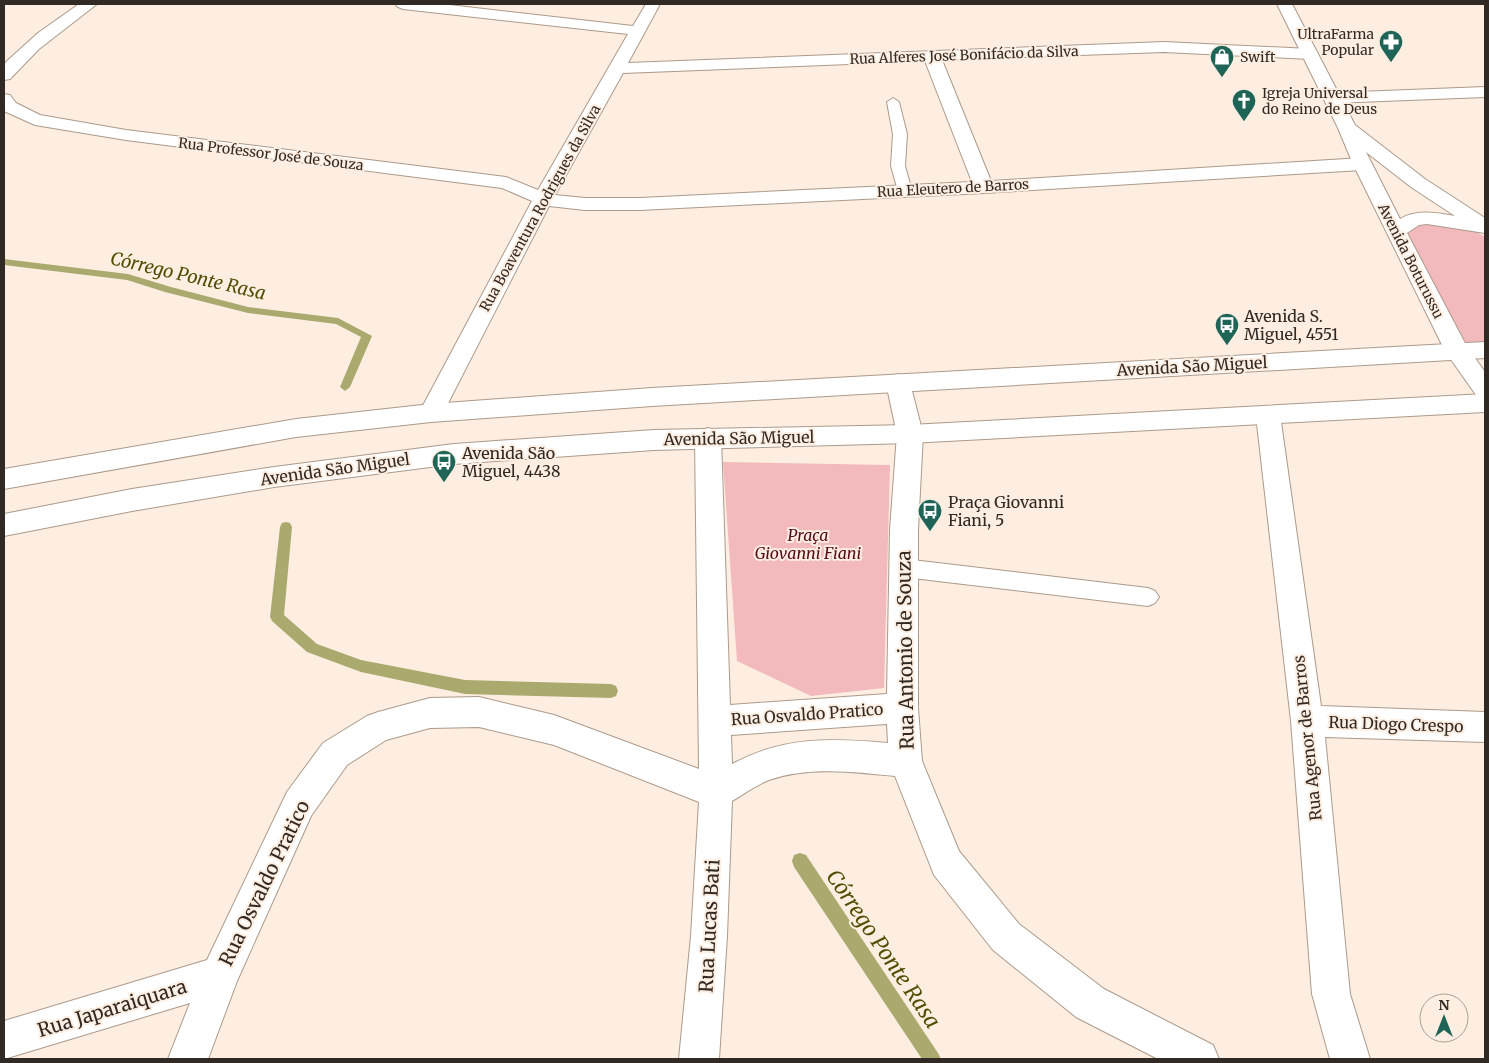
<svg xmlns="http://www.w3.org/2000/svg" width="1489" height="1063" font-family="Merriweather,serif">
	<rect width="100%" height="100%" fill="#fdeee1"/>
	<!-- green -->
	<g fill="#f2babc">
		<polygon points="1422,220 1470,228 1485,237 1485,342 1466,343 1403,231"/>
		<polygon points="723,462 890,465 884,688 811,696 737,661"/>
	</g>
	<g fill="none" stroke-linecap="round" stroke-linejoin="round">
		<!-- stream -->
		<g fill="#aaaa6f" fill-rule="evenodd">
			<polygon points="4,259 128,274 171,287 248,307 338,318 372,336 350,387 345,391 340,387 361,337 336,324 248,313 165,292 127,280 4,265"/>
			<polygon points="286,522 290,523 292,527 284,615 317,644 361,660 465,680 611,684 616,686 618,691 616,696 611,698 465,694 361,672 307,652 272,621 270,617 280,527 282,523"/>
			<polygon points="800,853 806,855 938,1053 941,1059 922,1059 794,867 792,861 794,855"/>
		</g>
		<defs>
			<g id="service">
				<polygon points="893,98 899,102 907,134 905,166 912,191 910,194 900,194 898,191 891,166 893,134 887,102"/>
				<polygon points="904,559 1148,588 1155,591 1159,597 1155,603 1148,606 904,577 897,574 894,568 897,562"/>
			</g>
			<g id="minor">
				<polygon points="79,4 97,4 39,49 10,79 4,80 4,65 7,61 38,33"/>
				<path d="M 395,4 L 441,4 L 633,26 L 646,4 L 660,4 L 628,63 L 1164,42 L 1310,49 L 1316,51 L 1318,54 L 1316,57 L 1310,59 L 1164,52 L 942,60 L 991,181 L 1362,158 L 1369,160 L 1371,164 L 1369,168 L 1362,170 L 984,193 L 640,210 L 585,210 L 549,206 L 443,413 L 440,419 L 431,422 L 422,419 L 419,413 L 532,201 L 502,188 L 126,140 L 35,125 L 4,111 L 4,94 L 10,95 L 16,103 L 40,115 L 126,130 L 506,177 L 538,190 L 628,34 L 403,9 L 398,7 ZM 925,61 L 972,182 L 640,198 L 585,198 L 555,195 L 623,73 Z"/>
				<polygon points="1485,87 1485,97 1332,103 1326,102 1323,98 1326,94 1332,93"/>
				<path d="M 898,374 L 907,377 L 910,383 L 923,434 L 918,530 L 918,708 L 922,761 L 959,851 L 1019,924 L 1104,989 L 1213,1045 L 1219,1059 L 1158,1059 L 1076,1017 L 993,950 L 934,875 L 895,776 C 854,772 809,766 769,780 C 756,785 744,794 732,801 L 727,936 L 719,1059 L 679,1059 L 691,936 L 699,802 L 554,745 L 479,727 L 430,728 L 386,740 L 347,765 L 311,816 L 237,981 L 208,1059 L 168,1059 L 190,1003 L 4,1059 L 4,1021 L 207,960 L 287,792 L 323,743 L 367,716 L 378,712 L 430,698 L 479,697 L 554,715 L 699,769 L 695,438 L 699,431 L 708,428 L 717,431 L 721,438 L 730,705 L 887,694 L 890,530 L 897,434 L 886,383 L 889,377 ZM 887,724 L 888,743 C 831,738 784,736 732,764 L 731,735 Z"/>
				<polygon points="1268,406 1277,409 1280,415 1321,706 1485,712 1485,742 1325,737 1350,994 1370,1059 1330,1059 1312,994 1291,721 1256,415 1259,409"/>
			</g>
			<path id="secondary" d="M 1277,4 L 1292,4 L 1355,125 L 1425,179 L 1485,218 L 1485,233 L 1427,224 L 1419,225 L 1407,233 L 1467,347 L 1485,372 L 1485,398 L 1476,395 L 1445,351 L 1353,164 L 1338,128 ZM 1366,152 L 1411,187 L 1455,216 C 1436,213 1417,209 1400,219 Z"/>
			<g id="primary">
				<polygon points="1485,342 1485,358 652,406 431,422 296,437 4,489 4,469 296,419 431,404 652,388"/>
				<polygon points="1485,394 1485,412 910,443 654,450 454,464 274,487 132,511 4,536 4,514 132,489 274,467 454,444 654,430 910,425"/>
			</g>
		</defs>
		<!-- service casing -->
		<use href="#service" stroke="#ac9a8b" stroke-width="2"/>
		<!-- minor casing -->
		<use href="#minor" stroke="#ac9a8b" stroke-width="2"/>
		<!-- secondary casing -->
		<use href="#secondary" stroke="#ac9a8b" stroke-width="2"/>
		<!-- primary casing -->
		<use href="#primary" stroke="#ac9a8b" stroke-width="2"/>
		<!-- service -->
		<use href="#service" fill="#fff" fill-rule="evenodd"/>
		<!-- minor -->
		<use href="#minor" fill="#fff" fill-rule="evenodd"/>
		<!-- secondary -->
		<use href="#secondary" fill="#fff" fill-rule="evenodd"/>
		<!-- primary -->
		<use href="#primary" fill="#fff" fill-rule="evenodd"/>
	</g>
	<!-- icons -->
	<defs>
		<symbol id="pharmacy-pin" viewBox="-11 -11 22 30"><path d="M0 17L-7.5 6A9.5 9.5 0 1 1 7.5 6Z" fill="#1f6557" stroke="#fdeee1"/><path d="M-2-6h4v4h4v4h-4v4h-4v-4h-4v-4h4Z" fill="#fff"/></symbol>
		<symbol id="shop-pin" viewBox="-11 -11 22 30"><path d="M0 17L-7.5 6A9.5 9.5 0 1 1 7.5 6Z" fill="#1f6557" stroke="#fdeee1"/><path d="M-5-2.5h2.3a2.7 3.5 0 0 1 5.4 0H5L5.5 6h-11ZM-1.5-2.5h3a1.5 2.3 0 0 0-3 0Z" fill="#fff"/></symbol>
		<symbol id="church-pin" viewBox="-11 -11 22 30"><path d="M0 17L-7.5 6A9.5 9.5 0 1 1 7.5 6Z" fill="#1f6557" stroke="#fdeee1"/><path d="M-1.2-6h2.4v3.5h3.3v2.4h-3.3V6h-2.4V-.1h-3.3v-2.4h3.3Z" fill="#fff"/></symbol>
		<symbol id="bus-pin" viewBox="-11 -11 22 30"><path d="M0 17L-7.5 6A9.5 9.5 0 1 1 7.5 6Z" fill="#1f6557" stroke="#fdeee1"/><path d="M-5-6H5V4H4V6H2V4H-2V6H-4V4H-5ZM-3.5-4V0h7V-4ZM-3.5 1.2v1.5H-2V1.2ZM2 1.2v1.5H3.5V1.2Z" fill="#fff"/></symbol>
	</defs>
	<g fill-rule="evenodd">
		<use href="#pharmacy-pin" x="1377" y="28" width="28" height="38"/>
		<use href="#shop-pin" x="1208" y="43" width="28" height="38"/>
		<use href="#church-pin" x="1230" y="87" width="28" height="38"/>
		<use href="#bus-pin" x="1213" y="311" width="28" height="38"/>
		<use href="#bus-pin" x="430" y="448" width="28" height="38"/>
		<use href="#bus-pin" x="916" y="497" width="28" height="38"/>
	</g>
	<g text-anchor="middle" stroke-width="4" stroke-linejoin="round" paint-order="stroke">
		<!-- far-poi labels -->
		<g font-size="14" fill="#312a24" stroke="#fdeee1" text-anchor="start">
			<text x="1374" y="39" text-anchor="end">UltraFarma<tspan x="1374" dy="16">Popular</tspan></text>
			<text x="1240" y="62">Swift</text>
			<text x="1262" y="98">Igreja Universal<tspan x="1262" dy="16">do Reino de Deus</tspan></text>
		</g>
		<!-- far-street labels -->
		<g font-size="14" fill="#312a24" stroke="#fdeee1">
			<text transform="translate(964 55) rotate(-2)" y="5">Rua Alferes José Bonifácio da Silva</text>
			<text transform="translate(271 154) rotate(7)" y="5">Rua Professor José de Souza</text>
			<text transform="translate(953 188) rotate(-3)" y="5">Rua Eleutero de Barros</text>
			<text transform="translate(540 208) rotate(-61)" y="5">Rua Boaventura Rodrigues da Silva</text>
			<text transform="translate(1411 261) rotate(63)" y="5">Avenida Boturussu</text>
		</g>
		<!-- poi labels -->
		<g font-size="16" fill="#312a24" stroke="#fdeee1" text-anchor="start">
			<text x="1244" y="322">Avenida S.<tspan x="1244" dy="18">Miguel, 4551</tspan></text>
			<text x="462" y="459">Avenida São<tspan x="462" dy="18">Miguel, 4438</tspan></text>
			<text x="948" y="508">Praça Giovanni<tspan x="948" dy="18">Fiani, 5</tspan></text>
		</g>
		<!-- street labels -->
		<g font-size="16" fill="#312a24" stroke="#fdeee1">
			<text transform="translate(1192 366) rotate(-3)" y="6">Avenida São Miguel</text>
			<text transform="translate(739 438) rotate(-1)" y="6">Avenida São Miguel</text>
			<text transform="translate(335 469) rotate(-8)" y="6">Avenida São Miguel</text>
			<text transform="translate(807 714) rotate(-4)" y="6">Rua Osvaldo Pratico</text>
			<text transform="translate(1396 724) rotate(2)" y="6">Rua Diogo Crespo</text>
			<text transform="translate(1307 738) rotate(-96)" y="6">Rua Agenor de Barros</text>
		</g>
		<!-- park labels -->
		<g font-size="16" font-style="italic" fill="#57081a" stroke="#fdeee1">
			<text x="808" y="541">Praça<tspan x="808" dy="18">Giovanni Fiani</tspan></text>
		</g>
		<!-- water labels -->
		<g font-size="18" font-style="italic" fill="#4f4e02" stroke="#fdeee1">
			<text transform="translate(188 276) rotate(13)" y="6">Córrego Ponte Rasa</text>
		</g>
		<!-- near-street labels -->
		<g font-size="19" fill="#312a24" stroke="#fdeee1">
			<text transform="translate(905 650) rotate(-91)" y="7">Rua Antonio de Souza</text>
			<text transform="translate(264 883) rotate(-64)" y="7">Rua Osvaldo Pratico</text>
			<text transform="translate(709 926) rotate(-87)" y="7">Rua Lucas Bati</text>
			<text transform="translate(112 1008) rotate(-17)" y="7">Rua Japaraiquara</text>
		</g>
		<!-- near-water labels -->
		<g font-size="21" font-style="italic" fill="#4f4e02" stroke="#fdeee1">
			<text transform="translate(883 949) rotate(56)" y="7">Córrego Ponte Rasa</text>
		</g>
	</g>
	<!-- border -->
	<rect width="1489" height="1063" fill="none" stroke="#312a24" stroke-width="10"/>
	<!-- north arrow -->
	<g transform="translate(1444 1018)"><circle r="24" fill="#fdeee1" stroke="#aba095"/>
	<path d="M0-4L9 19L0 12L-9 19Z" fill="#1f6557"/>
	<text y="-8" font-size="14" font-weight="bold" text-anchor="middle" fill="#312a24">N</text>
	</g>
</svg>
